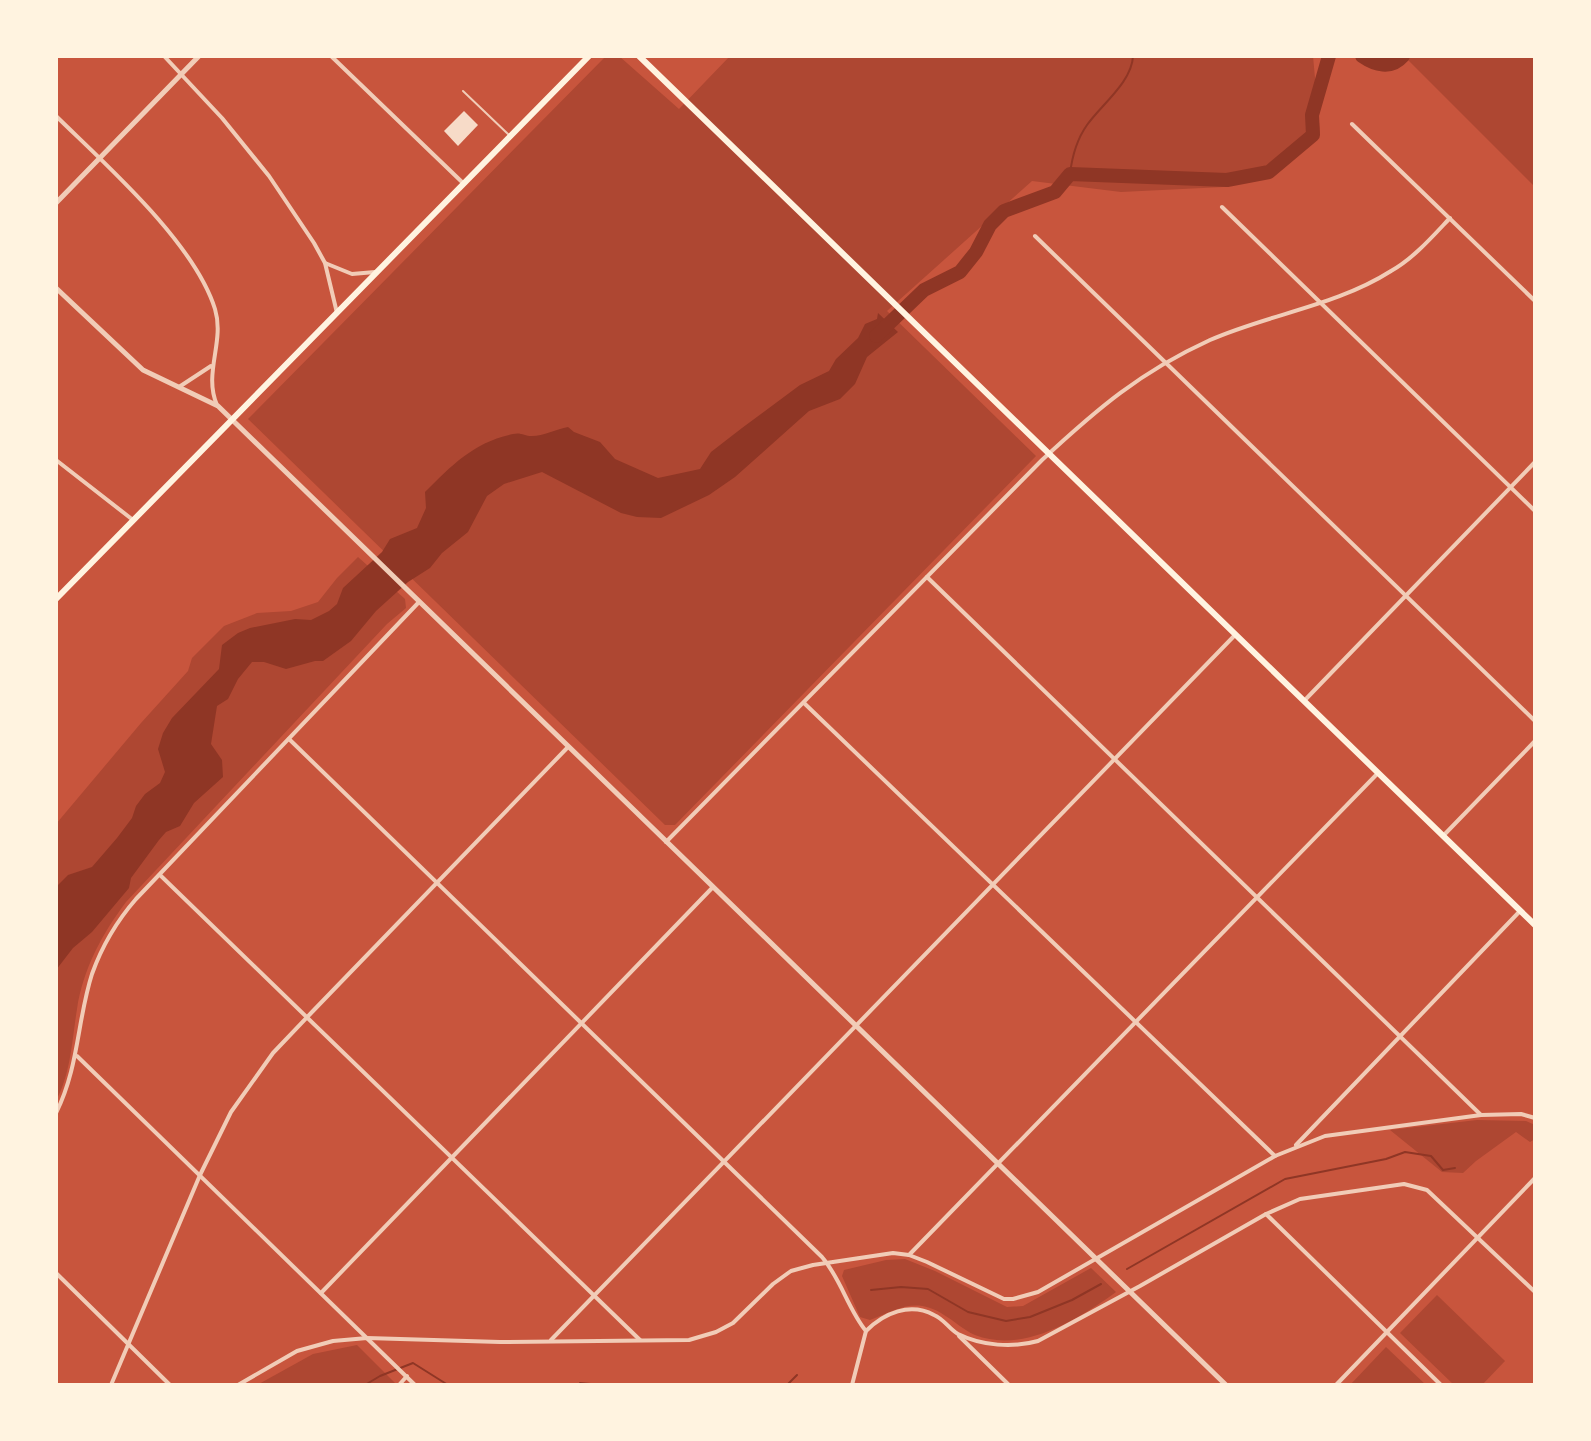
<svg xmlns="http://www.w3.org/2000/svg" width="1591" height="1441" font-family="Helvetica,sans-serif">
	<rect width="100%" height="100%" fill="#c8553d"/>
	<!-- green -->
	<g fill="#ae4732">
		<polygon points="606,56 619,56 679,109 730,56 1313,56 1320,133 1271,174 1223,187 1121,192 1032,181 887,311 1036,456 675,825 665,825 248,419"/>
		<polygon points="1404,56 1535,56 1535,187"/>
		<path d="M 358,557 L 405,599 L 406,608 L 387,624 L 126,902 C 102,934 83,969 77,1009 C 72,1040 71,1073 56,1101 L 56,824 L 141,723 L 188,671 L 192,658 L 224,626 L 257,613 L 291,611 L 318,602 L 337,578 Z"/>
		<polygon points="1477,1120 1526,1121 1535,1125 1535,1139 1530,1142 1516,1132 1476,1161 1463,1173 1442,1172 1390,1130"/>
		<path d="M 905,1259 L 935,1271 L 1007,1307 L 1023,1306 L 1091,1268 L 1116,1292 C 1079,1319 1023,1354 975,1335 C 963,1330 955,1321 944,1315 C 915,1296 897,1310 870,1320 L 860,1317 L 842,1276 L 844,1270 L 886,1260 Z"/>
		<polygon points="1437,1295 1505,1361 1482,1385 1454,1385 1400,1333"/>
		<polygon points="357,1345 397,1385 257,1385 313,1354"/>
		<polygon points="1386,1347 1426,1385 1350,1385"/>
	</g>
	<!-- water -->
	<path fill="#8f3625" d="M 878,313 L 898,332 L 867,357 L 855,384 L 840,399 L 809,411 L 735,477 L 709,495 L 661,518 L 637,517 L 621,513 L 542,472 L 504,484 L 487,496 L 468,532 L 442,553 L 430,568 L 408,582 L 376,611 L 351,641 L 323,661 L 315,661 L 286,669 L 264,662 L 252,662 L 238,679 L 228,699 L 217,706 L 211,744 L 222,760 L 223,777 L 194,803 L 180,826 L 166,832 L 159,840 L 131,878 L 129,888 L 92,932 L 73,948 L 56,970 L 57,886 L 68,875 L 92,867 L 117,838 L 132,818 L 136,806 L 145,794 L 160,783 L 165,772 L 158,749 L 163,733 L 172,718 L 219,669 L 222,645 L 238,633 L 250,628 L 295,619 L 311,620 L 329,611 L 337,604 L 343,588 L 382,552 L 390,539 L 417,528 L 426,508 L 425,492 C 452,465 474,442 513,434 C 521,432 524,436 532,436 C 543,436 557,429 568,427 L 574,432 L 600,442 L 615,459 L 658,478 L 700,469 L 711,452 L 742,428 L 800,385 L 829,371 L 836,359 L 858,338 L 865,324 L 877,319 Z"/>
	<g fill="none" stroke-linecap="round" stroke-linejoin="round">
		<!-- stream -->
		<g stroke="#8f3625" stroke-width="2">
			<path d="M 1070,174 C 1072,157 1077,139 1087,125 C 1101,105 1132,82 1133,56"/>
			<polyline points="1127,1269 1285,1179 1386,1159 1405,1152 1431,1156 1443,1170 1455,1168"/>
			<polyline points="871,1290 901,1287 928,1289 968,1312 1006,1321 1030,1317 1072,1300 1101,1284"/>
			<polyline points="580,1383 601,1385"/>
			<polyline points="365,1385 380,1376 413,1363 448,1385"/>
			<polyline points="787,1385 797,1375"/>
		</g>
		<!-- river -->
		<g stroke="#8f3625" stroke-width="14">
			<path d="M 1362,56 C 1375,65 1391,70 1403,56"/>
			<polyline points="876,336 924,290 960,272 976,252 990,225 1004,211 1055,192 1070,174 1227,180 1269,172 1313,135 1312,115 1329,56"/>
		</g>
	</g>
	<!-- building -->
	<polygon fill="#f7dbc8" points="464,111 478,125 458,146 444,131"/>
	<g fill="none" stroke-linecap="round" stroke-linejoin="round">
		<!-- service -->
		<polyline stroke="#f1ccb7" stroke-width="2" points="463,91 509,135"/>
		<!-- minor -->
		<g stroke="#f1ccb7" stroke-width="4">
			<polyline points="164,56 222,118 269,176 314,243 325,263 337,313"/>
			<polyline points="331,56 463,183"/>
			<path d="M 56,116 C 106,165 194,242 215,309 C 225,342 203,373 217,405"/>
			<polyline points="1352,124 1535,301"/>
			<polyline points="1222,207 1535,511"/>
			<polyline points="1035,236 1535,721"/>
			<polyline points="325,263 352,274 375,272"/>
			<polyline points="179,387 211,366"/>
			<polyline points="56,460 133,520"/>
			<polyline points="927,577 1481,1115"/>
			<polyline points="1304,701 1535,462"/>
			<polyline points="804,703 1275,1156"/>
			<path d="M 289,739 L 822,1257 C 841,1279 848,1309 866,1331"/>
			<polyline points="1443,836 1535,741"/>
			<path d="M 666,842 L 1042,460 C 1097,409 1140,372 1210,340 C 1269,314 1336,306 1391,271 C 1414,258 1432,237 1450,218"/>
			<polyline points="160,875 640,1340"/>
			<polyline points="77,1056 415,1385"/>
			<path d="M 56,1113 C 79,1067 77,1021 92,974 C 102,946 116,922 136,899 L 419,602"/>
			<polyline points="1296,1145 1520,911"/>
			<polyline points="1266,1214 1441,1385"/>
			<polyline points="909,1255 1378,773"/>
			<polyline points="56,1273 170,1385"/>
			<polyline points="321,1293 713,887"/>
			<polyline points="959,1336 1009,1385"/>
			<polyline points="551,1340 1235,635"/>
			<polyline points="111,1385 200,1175 231,1112 273,1053 313,1011 568,747"/>
			<polyline points="238,1385 297,1351 333,1341 367,1338 500,1342 689,1340 716,1332 733,1323 773,1284 791,1271 813,1265 893,1253 909,1255 927,1262 1004,1299 1013,1299 1038,1292 1275,1156 1325,1136 1481,1115 1521,1114 1535,1118"/>
			<polyline points="399,1385 407,1376"/>
			<path d="M 852,1385 L 866,1331 C 884,1313 910,1302 934,1315 C 944,1319 949,1329 958,1334 C 982,1346 1013,1348 1038,1341 L 1140,1286 L 1266,1214 L 1300,1199 L 1404,1184 L 1427,1190 L 1535,1292"/>
			<polyline points="1336,1385 1535,1178"/>
		</g>
		<!-- tertiary -->
		<g stroke="#f1ccb7" stroke-width="5">
			<polyline points="56,203 199,56"/>
			<polyline points="56,288 143,370 218,406 1226,1385"/>
		</g>
		<!-- secondary -->
		<g stroke="#fff3e0" stroke-width="6">
			<polyline points="639,56 1535,925"/>
			<polyline points="56,599 589,56"/>
		</g>
	</g>
	<!-- border -->
	<rect width="1591" height="1441" fill="none" stroke="#fff3e0" stroke-width="116"/>
</svg>
